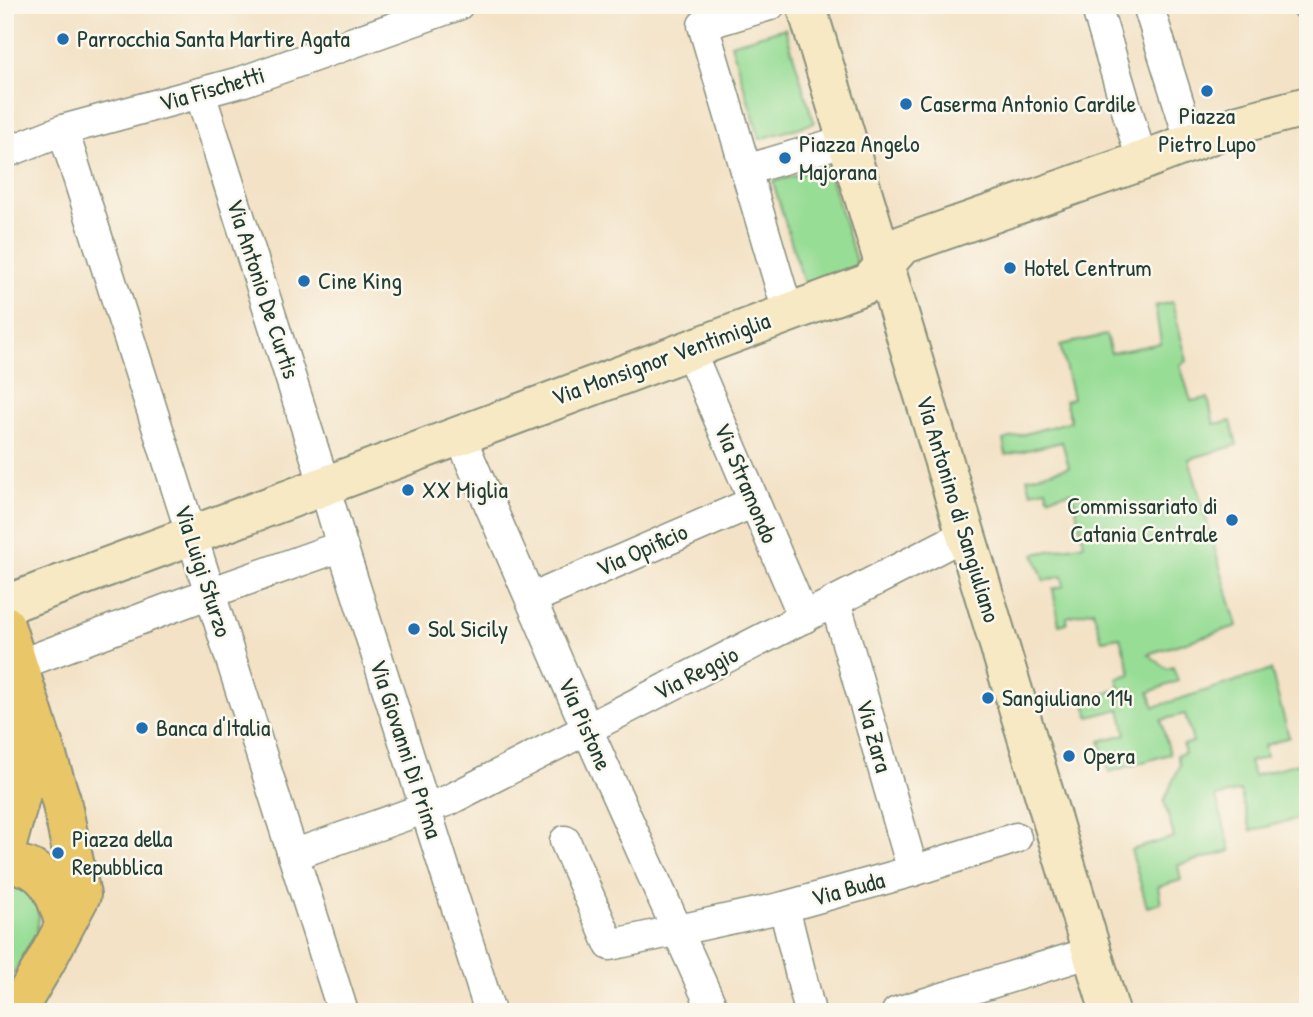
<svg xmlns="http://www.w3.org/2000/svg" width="1313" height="1017" font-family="'Patrick Hand',sans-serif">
	<rect width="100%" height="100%" fill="#fbf7ec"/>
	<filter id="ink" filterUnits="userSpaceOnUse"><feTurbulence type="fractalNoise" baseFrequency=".0143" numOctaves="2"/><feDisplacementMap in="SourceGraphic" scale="14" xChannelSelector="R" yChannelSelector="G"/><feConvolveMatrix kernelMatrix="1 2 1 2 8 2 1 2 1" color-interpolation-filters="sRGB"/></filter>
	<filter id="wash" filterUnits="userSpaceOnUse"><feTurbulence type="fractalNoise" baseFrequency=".00686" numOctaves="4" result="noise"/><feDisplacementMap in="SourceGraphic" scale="28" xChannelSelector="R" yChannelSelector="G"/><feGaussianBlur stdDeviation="1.57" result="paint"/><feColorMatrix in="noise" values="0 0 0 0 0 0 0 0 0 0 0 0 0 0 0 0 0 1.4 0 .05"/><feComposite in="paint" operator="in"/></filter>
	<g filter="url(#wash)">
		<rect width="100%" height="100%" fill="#f3e2c6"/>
		<!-- green -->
		<g fill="#98dd96" stroke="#5c8d65" stroke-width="2">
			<polygon points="785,28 814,123 760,139 731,44"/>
			<polygon points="827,166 858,268 804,284 773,182"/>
			<polygon points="1172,302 1187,361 1180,365 1191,401 1208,398 1214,424 1231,421 1237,445 1189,459 1237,626 1148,654 1167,669 1173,667 1178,681 1149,692 1154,707 1271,670 1289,737 1264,746 1266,757 1249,762 1254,776 1307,760 1308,817 1307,816 1251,831 1240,791 1216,797 1231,851 1178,865 1181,880 1158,887 1161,903 1147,907 1131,850 1174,837 1164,801 1180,765 1177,755 1185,753 1183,745 1193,742 1185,714 1161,720 1170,754 1109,772 1100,741 1126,734 1120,709 1089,717 1084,699 1120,689 1117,678 1131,674 1120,637 1102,640 1093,610 1067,617 1067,623 1059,625 1053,589 1064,586 1062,576 1044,581 1034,554 1084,544 1072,492 1048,497 1046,489 1031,492 1027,478 1069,467 1062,442 1006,455 1003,440 1071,421 1065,401 1073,398 1060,345 1106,335 1111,353 1161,343 1155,306"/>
			<polygon points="14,885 26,886 34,890 39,915 37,933 5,988 5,897"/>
		</g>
	</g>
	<g filter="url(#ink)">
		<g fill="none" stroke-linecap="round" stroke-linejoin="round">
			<defs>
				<g id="street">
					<polyline points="770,5 703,25 788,312"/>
					<polyline points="1096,5 1142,161"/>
					<polyline points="1148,5 1191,143"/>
					<polyline points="1307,5 1308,6"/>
					<polyline points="200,93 317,461 342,546 490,1012"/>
					<polyline points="63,130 343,1012"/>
					<polyline points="5,153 63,130 244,81 458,5"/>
					<polyline points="746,170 847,140"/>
					<polyline points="689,349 804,618"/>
					<polyline points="459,434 587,729 714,1012"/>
					<polyline points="531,599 754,502"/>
					<polyline points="835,601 913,871"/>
					<polyline points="5,670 210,593 342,546"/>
					<polyline points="565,841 610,945 784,907 913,871 1016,838"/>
					<polyline points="293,855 449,800 966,534"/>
					<polyline points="784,907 810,1012"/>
					<polyline points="897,1012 1092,952"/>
				</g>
				<g id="secondary">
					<polyline points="806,5 1110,1012"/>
					<polyline points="5,605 869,283 902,245 1142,161 1239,124 1308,106"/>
				</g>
				<g id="primary">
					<polyline points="5,625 61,800 81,895 46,961 16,1012"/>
					<polyline points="5,735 22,790 5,852"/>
					<path d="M 5,863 C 14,865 26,865 33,870 C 53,881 58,904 65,924"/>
				</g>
			</defs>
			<!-- street casing -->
			<use href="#street" stroke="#89907d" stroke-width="33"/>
			<!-- secondary casing -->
			<use href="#secondary" stroke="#89907d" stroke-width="42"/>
			<!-- primary casing -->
			<use href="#primary" stroke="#89907d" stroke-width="42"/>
			<!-- street -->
			<use href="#street" stroke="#fff" stroke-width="30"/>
			<!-- secondary -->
			<use href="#secondary" stroke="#f6e9c3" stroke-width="38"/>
			<!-- primary -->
			<use href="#primary" stroke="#e9c769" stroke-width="38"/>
		</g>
	</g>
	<!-- markers -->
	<g fill="#1f6fb2" stroke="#fbf7ec" stroke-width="2.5">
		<circle cx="63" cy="39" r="7"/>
		<circle cx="1207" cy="91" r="7"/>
		<circle cx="906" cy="104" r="7"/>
		<circle cx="785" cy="158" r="7"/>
		<circle cx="1010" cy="268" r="7"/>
		<circle cx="304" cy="281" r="7"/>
		<circle cx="408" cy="490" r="7"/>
		<circle cx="1232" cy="520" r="7"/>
		<circle cx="414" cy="629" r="7"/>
		<circle cx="988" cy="698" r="7"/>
		<circle cx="142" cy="728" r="7"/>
		<circle cx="1069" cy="756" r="7"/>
		<circle cx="58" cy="853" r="7"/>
	</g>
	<g text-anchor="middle" stroke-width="5" stroke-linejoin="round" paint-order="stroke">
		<!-- poi labels -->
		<g font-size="24" fill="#1f3d34" stroke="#fbf7ec" text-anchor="start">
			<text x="77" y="47">Parrocchia Santa Martire Agata</text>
			<text x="920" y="112">Caserma Antonio Cardile</text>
			<text x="1207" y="124" text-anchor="middle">Piazza<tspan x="1207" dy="28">Pietro Lupo</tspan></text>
			<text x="799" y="152">Piazza Angelo<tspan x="799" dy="28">Majorana</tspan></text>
			<text x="1024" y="276">Hotel Centrum</text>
			<text x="318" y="289">Cine King</text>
			<text x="422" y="498">XX Miglia</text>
			<text x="1218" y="514" text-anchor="end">Commissariato di<tspan x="1218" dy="28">Catania Centrale</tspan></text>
			<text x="428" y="637">Sol Sicily</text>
			<text x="1002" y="706">Sangiuliano 114</text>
			<text x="156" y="736">Banca d'Italia</text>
			<text x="1083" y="764">Opera</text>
			<text x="72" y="847">Piazza della<tspan x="72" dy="28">Repubblica</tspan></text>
		</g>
		<!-- street labels -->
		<g font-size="24" fill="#1f3d34" stroke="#fbf7ec">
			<text transform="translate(212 89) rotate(-16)" y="8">Via Fischetti</text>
			<text transform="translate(263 289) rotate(72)" y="8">Via Antonio De Curtis</text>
			<text transform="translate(661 359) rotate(-20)" y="8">Via Monsignor Ventimiglia</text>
			<text transform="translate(746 483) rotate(67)" y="8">Via Stramondo</text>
			<text transform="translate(958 509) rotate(73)" y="8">Via Antonino di Sangiuliano</text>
			<text transform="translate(642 550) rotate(-24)" y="8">Via Opificio</text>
			<text transform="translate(203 571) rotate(72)" y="8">Via Luigi Sturzo</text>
			<text transform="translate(696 673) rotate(-27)" y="8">Via Reggio</text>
			<text transform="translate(585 724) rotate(66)" y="8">Via Pistone</text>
			<text transform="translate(874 736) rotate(74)" y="8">Via Zara</text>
			<text transform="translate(406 749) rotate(72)" y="8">Via Giovanni Di Prima</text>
			<text transform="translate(848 889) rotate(-15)" y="8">Via Buda</text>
		</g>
	</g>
	<!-- margin -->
	<rect width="1313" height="1017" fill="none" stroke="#fbf7ec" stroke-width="28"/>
</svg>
